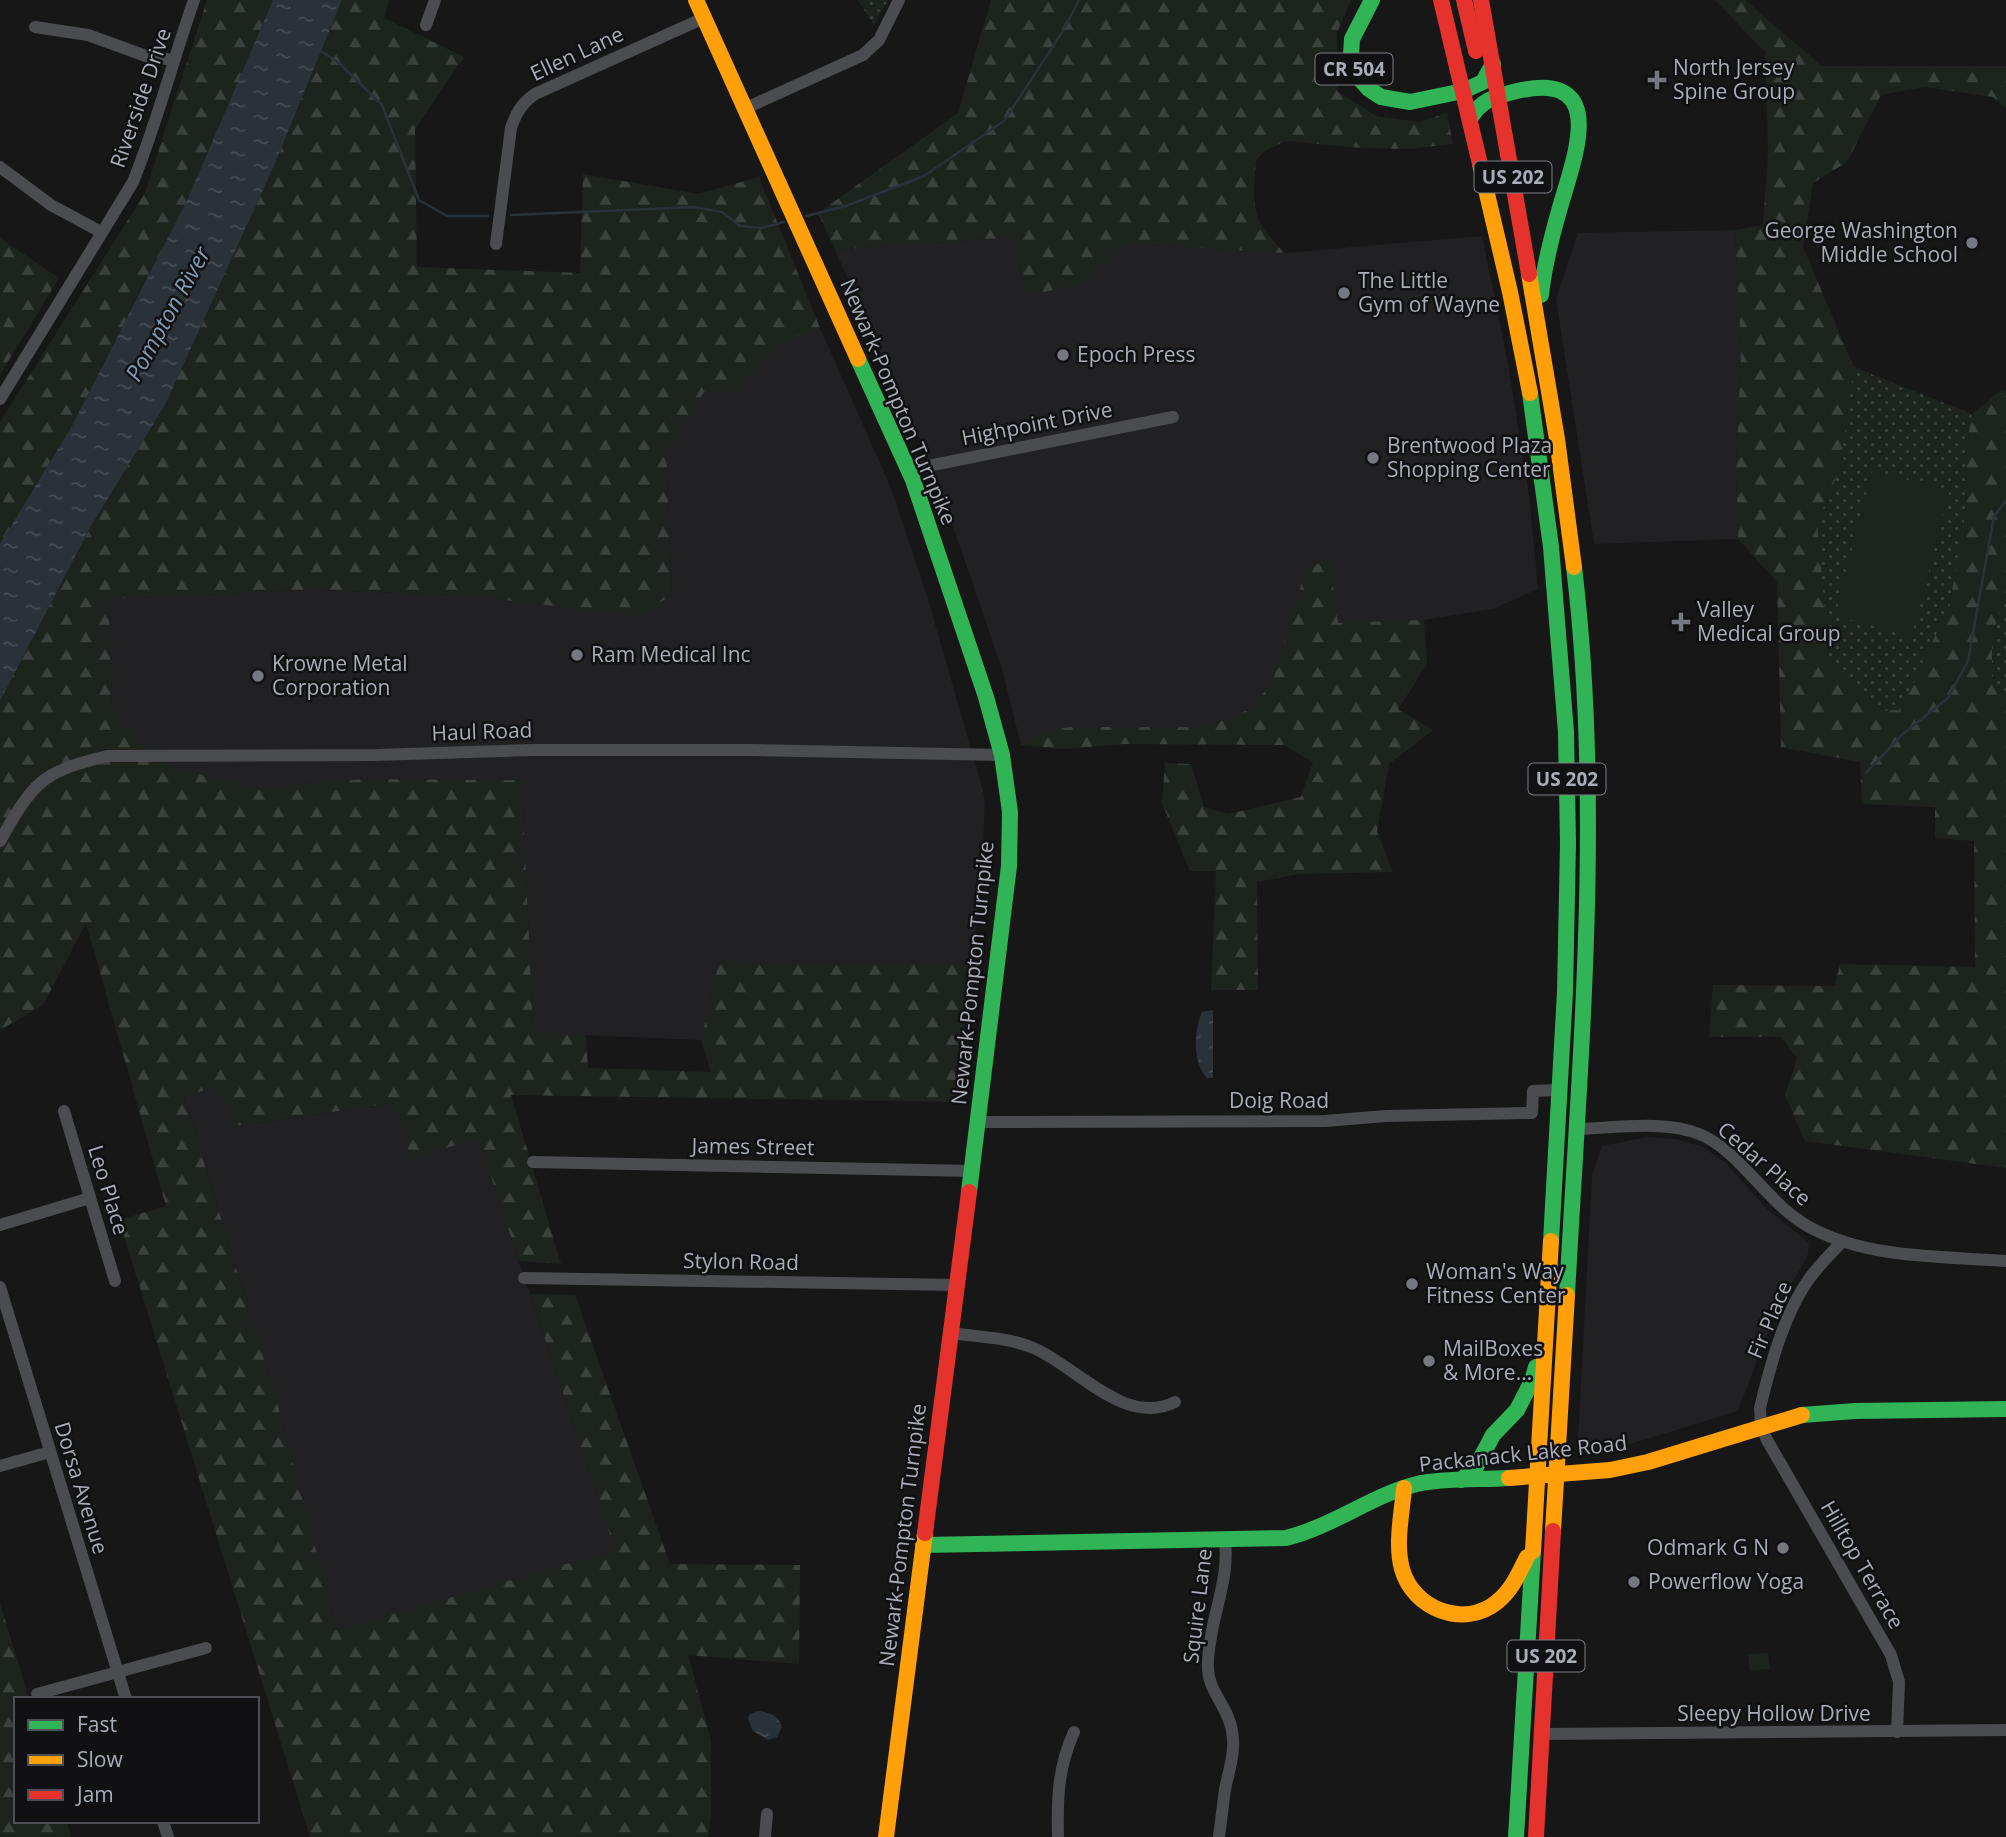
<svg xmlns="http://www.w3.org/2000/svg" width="2006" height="1837" font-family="'Open Sans',sans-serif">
	<defs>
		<pattern id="forest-firs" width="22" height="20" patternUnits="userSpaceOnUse" patternTransform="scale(1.75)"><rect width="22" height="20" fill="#1d241e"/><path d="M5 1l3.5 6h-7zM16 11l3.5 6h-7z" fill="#3b413d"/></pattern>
		<pattern id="park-dots" width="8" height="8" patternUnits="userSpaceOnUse" patternTransform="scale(1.75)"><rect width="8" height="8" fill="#1d241e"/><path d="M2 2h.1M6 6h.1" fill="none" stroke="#3b413d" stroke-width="1.8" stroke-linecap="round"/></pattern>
		<pattern id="water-ripples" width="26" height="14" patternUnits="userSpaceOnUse" patternTransform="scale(1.75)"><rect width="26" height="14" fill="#2a3239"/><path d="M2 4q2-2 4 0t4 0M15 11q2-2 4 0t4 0" fill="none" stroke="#464d54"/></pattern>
	</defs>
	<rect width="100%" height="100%" fill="#171717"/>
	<!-- built -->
	<g fill="#212123">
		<polygon points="1735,230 1741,349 1736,470 1738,539 1594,544 1556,299 1578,233"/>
		<polygon points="1482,236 1508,364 1529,494 1538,589 1493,609 1424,620 1337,624 1329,557 1305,573 1273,679 1253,708 1206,727 1069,727 1038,732 1021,745 1002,669 934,471 835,250 1014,237 1026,296 1080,284 1128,244 1285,253"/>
		<polygon points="820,328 891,488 927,596 983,791 985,801 981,876 972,962 719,961 701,1040 533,1033 522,780 365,779 253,788 165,765 112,713 109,599 313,590 461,595 639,616 672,595 666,450 704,391 735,391 785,340"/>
		<polygon points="215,1087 236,1126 396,1103 411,1158 478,1138 615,1550 337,1630 274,1391 184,1096"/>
		<polygon points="1647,1137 1677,1139 1703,1147 1726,1163 1766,1208 1809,1243 1808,1254 1772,1321 1738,1411 1598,1454 1589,1453 1583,1449 1578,1440 1592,1175 1602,1146"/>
	</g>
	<!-- forest -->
	<g fill="url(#forest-firs)">
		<polygon points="207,0 273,0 189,196 72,426 0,544 0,422 145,193"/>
		<polygon points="342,0 389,0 384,18 464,57 415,129 417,267 580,273 583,174 698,194 759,177 820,328 785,340 735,391 704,392 666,450 672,595 639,616 461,595 313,590 109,599 112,713 165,765 253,788 365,779 522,780 533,1032 586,1035 588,1068 711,1072 701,1040 719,961 972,962 956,1102 511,1095 561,1264 519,1261 478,1138 411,1159 395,1103 235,1126 215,1087 184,1097 274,1391 337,1630 615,1550 530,1294 575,1295 670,1564 800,1565 799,1664 688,1655 711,1740 711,1817 708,1837 310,1837 119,1220 166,1206 86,923 43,1005 0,1030 0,701 91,526 165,405 273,168"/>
		<path d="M 991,0 L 1351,0 L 1337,33 L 1337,91 L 1376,116 L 1419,122 L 1447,113 L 1453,144 L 1408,149 L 1362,148 L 1286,141 L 1266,150 L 1256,160 C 1253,206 1250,219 1285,253 L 1128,244 L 1080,284 L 1026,296 L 1014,237 L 835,250 L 818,213 L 958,113 Z"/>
		<polygon points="1715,0 1745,0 1822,66 2006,66 2006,108 1993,97 1925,87 1881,95 1847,162 1813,183 1803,247 1854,367 1840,469 1817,523 1824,590 1967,501 1967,443 1972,414 2002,389 2006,391 2006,589 1992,640 1992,684 2006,693 2006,1168 1805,1141 1785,1095 1797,1058 1781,1037 1709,1037 1713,985 1835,986 1840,964 1975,967 1974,841 1935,838 1935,807 1862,804 1860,762 1781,747 1777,582 1738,539 1736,470 1741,349 1735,230 1763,225 1768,152 1765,52"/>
		<polygon points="0,238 59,278 0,375"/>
		<polygon points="1329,557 1338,623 1424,620 1427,664 1398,709 1433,730 1389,764 1377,831 1393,872 1300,874 1257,882 1258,990 1211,990 1216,871 1190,871 1162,803 1165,763 1191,764 1204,807 1228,814 1301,797 1313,762 1284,745 1124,744 1064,749 1021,745 1038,732 1069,727 1206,727 1253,708 1273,679 1305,572"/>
		<polygon points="0,1603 29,1699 16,1699 16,1821 67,1821 71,1837 0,1837"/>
	</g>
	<!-- park -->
	<g fill="url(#park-dots)">
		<polygon points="858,0 888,0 874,25"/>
		<polygon points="1854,367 1972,414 1967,443 1967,501 1950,604 1901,710 1877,711 1830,666 1817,523 1840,469"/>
		<polygon points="2006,589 2006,693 1992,685 1992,640"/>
	</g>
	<!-- pitch -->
	<g fill="#1d241e">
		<polygon points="1872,471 1950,490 1912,636 1835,616"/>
		<polygon points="1768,1653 1770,1669 1750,1671 1748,1654"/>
	</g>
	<!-- water -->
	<g fill="url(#water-ripples)">
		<polygon points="273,0 342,0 273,168 165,405 91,526 0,701 0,544 72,426 189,196"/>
		<path d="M 1213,1010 L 1213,1078 L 1207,1078 C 1192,1062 1194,1030 1202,1012 Z"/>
		<path d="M 758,1711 C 770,1713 778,1714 782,1727 L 777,1737 L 768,1740 L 753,1731 L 748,1719 L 749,1715 Z"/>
	</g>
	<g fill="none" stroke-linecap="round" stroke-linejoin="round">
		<!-- stream -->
		<g stroke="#2a3239" stroke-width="2.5">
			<polyline points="321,51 340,64 382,105 419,200 447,216 488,216"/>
			<polyline points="511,215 695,207 722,212 740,226 761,228 784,222"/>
			<polyline points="806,216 846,206 924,176 1004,121 1063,31 1079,0"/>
			<polyline points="1866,773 1903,734 1948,698 1968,661 1994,516 2006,501"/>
		</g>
		<!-- street -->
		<g stroke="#4b4c50" stroke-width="12">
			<polyline points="426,25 435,0"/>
			<polyline points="35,27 88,35 146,56 173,60"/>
			<polyline points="746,108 863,55 879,40 899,0"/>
			<polyline points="0,167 51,205 101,232"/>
			<path d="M 496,244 L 511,128 C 516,113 522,103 535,94 L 704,18"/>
			<path d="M 0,399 L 133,182 C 157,123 173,60 194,0"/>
			<polyline points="908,470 1173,417"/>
			<path d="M 0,841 C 12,820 28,789 50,776 C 67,766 87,761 107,756 L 375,755 L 534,750 L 752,750 L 1002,755"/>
			<polyline points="64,1111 115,1281"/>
			<polyline points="979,1122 1325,1121 1386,1116 1532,1113 1533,1091 1559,1090"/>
			<path d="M 1577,1129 C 1613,1128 1666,1120 1699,1134 C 1717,1141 1732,1155 1745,1169 C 1767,1191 1784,1214 1813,1229 C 1871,1259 1942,1256 2006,1261"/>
			<polyline points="533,1162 972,1171"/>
			<polyline points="0,1225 90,1198"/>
			<path d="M 1842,1242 C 1830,1254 1819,1265 1809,1279 C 1784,1314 1770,1366 1760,1408 L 1761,1426 L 1767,1440 L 1891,1655 L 1899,1682 L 1897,1732"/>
			<polyline points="524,1278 957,1285"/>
			<polyline points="0,1287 126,1699"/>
			<path d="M 951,1333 C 976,1337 1006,1337 1031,1347 C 1075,1364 1124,1428 1175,1402"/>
			<polyline points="0,1466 50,1452"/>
			<polyline points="37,1694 206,1648"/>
			<polyline points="1542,1734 2006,1730"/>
			<polyline points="163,1821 168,1837"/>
			<polyline points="765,1837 767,1814"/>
			<path d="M 1058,1837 C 1057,1799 1058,1767 1074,1732"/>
			<path d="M 1219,1837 C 1221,1821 1223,1805 1225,1789 C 1229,1770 1236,1751 1232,1731 C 1228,1704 1206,1692 1208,1662 C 1209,1620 1230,1583 1225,1540"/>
		</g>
		<!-- fast -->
		<g stroke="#30b455" stroke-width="16">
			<polyline points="1372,0 1352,39 1351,55 1359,78 1369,89 1381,97 1410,102 1463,91 1483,82 1493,64"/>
			<path d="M 1470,119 C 1481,100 1494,97 1513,92 C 1613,67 1573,160 1559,211 C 1551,239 1544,266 1541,295"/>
			<polyline points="858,359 913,480 986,697 1002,755 1010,812 1009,866 969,1192"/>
			<polyline points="1530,393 1551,547 1566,732 1568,843 1565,992 1551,1241"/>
			<path d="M 1567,1295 C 1580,1053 1603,809 1574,567"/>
			<polyline points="1802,1415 1855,1411 2006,1409"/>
			<polyline points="1461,1480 1476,1467 1493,1435 1517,1410 1532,1381 1536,1367"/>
			<path d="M 923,1545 L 1286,1538 C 1334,1526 1372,1495 1417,1484 C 1443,1478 1481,1480 1509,1478"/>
			<polyline points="1516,1837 1533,1551"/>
		</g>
		<!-- slow -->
		<g stroke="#ff9f0a" stroke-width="16">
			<polyline points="696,0 858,359"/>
			<polyline points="1480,164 1510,292 1530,393"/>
			<polyline points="1529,274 1557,439 1574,567"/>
			<polyline points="1509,1478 1610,1470 1648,1462 1802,1415"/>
			<path d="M 1404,1488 C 1402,1514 1395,1543 1402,1569 C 1413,1609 1464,1629 1497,1602 C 1512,1590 1519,1573 1527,1557"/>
			<polyline points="1553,1531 1567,1295"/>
			<polyline points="1533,1551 1551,1241"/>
			<polyline points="886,1837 925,1533"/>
		</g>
		<!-- jam -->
		<g stroke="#e5322d" stroke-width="16">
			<polyline points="1441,0 1480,164"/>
			<polyline points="1464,0 1476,51"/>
			<polyline points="1481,0 1529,274"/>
			<polyline points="925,1533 969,1192"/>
			<polyline points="1536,1837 1553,1531"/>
		</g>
	</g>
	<!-- markers -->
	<g fill="#757880" stroke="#111113" stroke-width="2.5">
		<path d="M1653.5 69.5h7v7h7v7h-7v7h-7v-7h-7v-7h7z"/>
		<circle cx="1972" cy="243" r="7"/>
		<circle cx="1344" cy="293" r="7"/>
		<circle cx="1063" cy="355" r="7"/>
		<circle cx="1373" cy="458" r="7"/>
		<path d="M1677.5 611.5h7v7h7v7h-7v7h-7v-7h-7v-7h7z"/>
		<circle cx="577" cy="655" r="7"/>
		<circle cx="258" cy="676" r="7"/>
		<circle cx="1412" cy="1284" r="7"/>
		<circle cx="1429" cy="1361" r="7"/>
		<circle cx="1783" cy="1548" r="7"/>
		<circle cx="1634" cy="1582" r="7"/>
	</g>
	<g text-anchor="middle" stroke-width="5" stroke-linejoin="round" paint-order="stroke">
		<!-- shield labels -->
		<g fill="#111113" stroke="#7b7e86" stroke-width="2">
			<rect x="1315.5" y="53.5" width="77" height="31" rx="5"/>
			<rect x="1474.5" y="161.5" width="77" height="31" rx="5"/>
			<rect x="1528.5" y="763.5" width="77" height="31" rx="5"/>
			<rect x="1507.5" y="1640.5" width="77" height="31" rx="5"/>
		</g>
		<g font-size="19" font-weight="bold" fill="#a8adb8">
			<text x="1354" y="76">CR 504</text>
			<text x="1513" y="184">US 202</text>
			<text x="1567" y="786">US 202</text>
			<text x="1546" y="1663">US 202</text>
		</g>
		<!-- street labels -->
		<g font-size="21" fill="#a8adb8" stroke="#111113">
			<text transform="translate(577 54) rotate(-25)" y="7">Ellen Lane</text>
			<text transform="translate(141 98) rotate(-71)" y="7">Riverside Drive</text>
			<text transform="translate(898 402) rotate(67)" y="7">Newark-Pompton Turnpike</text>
			<text transform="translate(1037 424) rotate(-11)" y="7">Highpoint Drive</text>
			<text transform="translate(482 732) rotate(-2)" y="7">Haul Road</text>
			<text transform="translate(973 973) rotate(-84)" y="7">Newark-Pompton Turnpike</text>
			<text x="1279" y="1108">Doig Road</text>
			<text transform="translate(753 1147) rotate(1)" y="7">James Street</text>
			<text transform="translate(1764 1164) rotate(41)" y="7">Cedar Place</text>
			<text transform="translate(108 1190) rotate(73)" y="7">Leo Place</text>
			<text transform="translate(741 1262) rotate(1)" y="7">Stylon Road</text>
			<text transform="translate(1770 1320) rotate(-67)" y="7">Fir Place</text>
			<text transform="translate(1523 1454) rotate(-6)" y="7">Packanack Lake Road</text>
			<text transform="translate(81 1488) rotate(73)" y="7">Dorsa Avenue</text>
			<text transform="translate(903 1535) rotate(-83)" y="7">Newark-Pompton Turnpike</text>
			<text transform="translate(1862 1565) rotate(60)" y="7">Hilltop Terrace</text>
			<text transform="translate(1198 1606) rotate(-83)" y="7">Squire Lane</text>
			<text x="1774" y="1721">Sleepy Hollow Drive</text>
		</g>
		<!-- poi labels -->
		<g font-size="21" fill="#a8adb8" stroke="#111113" text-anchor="start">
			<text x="1673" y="75">North Jersey<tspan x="1673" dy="24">Spine Group</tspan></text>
			<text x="1958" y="238" text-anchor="end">George Washington<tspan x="1958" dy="24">Middle School</tspan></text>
			<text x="1358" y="288">The Little<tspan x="1358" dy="24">Gym of Wayne</tspan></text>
			<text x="1077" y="362">Epoch Press</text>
			<text x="1387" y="453">Brentwood Plaza<tspan x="1387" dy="24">Shopping Center</tspan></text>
			<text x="1697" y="617">Valley<tspan x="1697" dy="24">Medical Group</tspan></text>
			<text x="591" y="662">Ram Medical Inc</text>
			<text x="272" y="671">Krowne Metal<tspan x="272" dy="24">Corporation</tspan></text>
			<text x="1426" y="1279">Woman's Way<tspan x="1426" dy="24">Fitness Center</tspan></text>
			<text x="1443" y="1356">MailBoxes<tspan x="1443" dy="24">&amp; More...</tspan></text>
			<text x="1769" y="1555" text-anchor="end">Odmark G N</text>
			<text x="1648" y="1589">Powerflow Yoga</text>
		</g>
		<!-- water labels -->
		<g font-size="23" font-style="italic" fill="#7f9bb3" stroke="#111113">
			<text transform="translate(168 314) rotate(-61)" y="8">Pompton River</text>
		</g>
	</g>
	<!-- legend -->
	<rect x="14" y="1697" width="245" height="126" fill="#111113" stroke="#4d4f55" stroke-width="2"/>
	<rect x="28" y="1720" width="35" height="10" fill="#30b455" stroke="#4d4f55" stroke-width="2"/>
	<text x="77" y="1732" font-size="21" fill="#a8adb8">Fast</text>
	<rect x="28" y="1755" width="35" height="10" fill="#ff9f0a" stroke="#4d4f55" stroke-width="2"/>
	<text x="77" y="1767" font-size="21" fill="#a8adb8">Slow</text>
	<rect x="28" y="1790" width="35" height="10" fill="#e5322d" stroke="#4d4f55" stroke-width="2"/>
	<text x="77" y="1802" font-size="21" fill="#a8adb8">Jam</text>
</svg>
